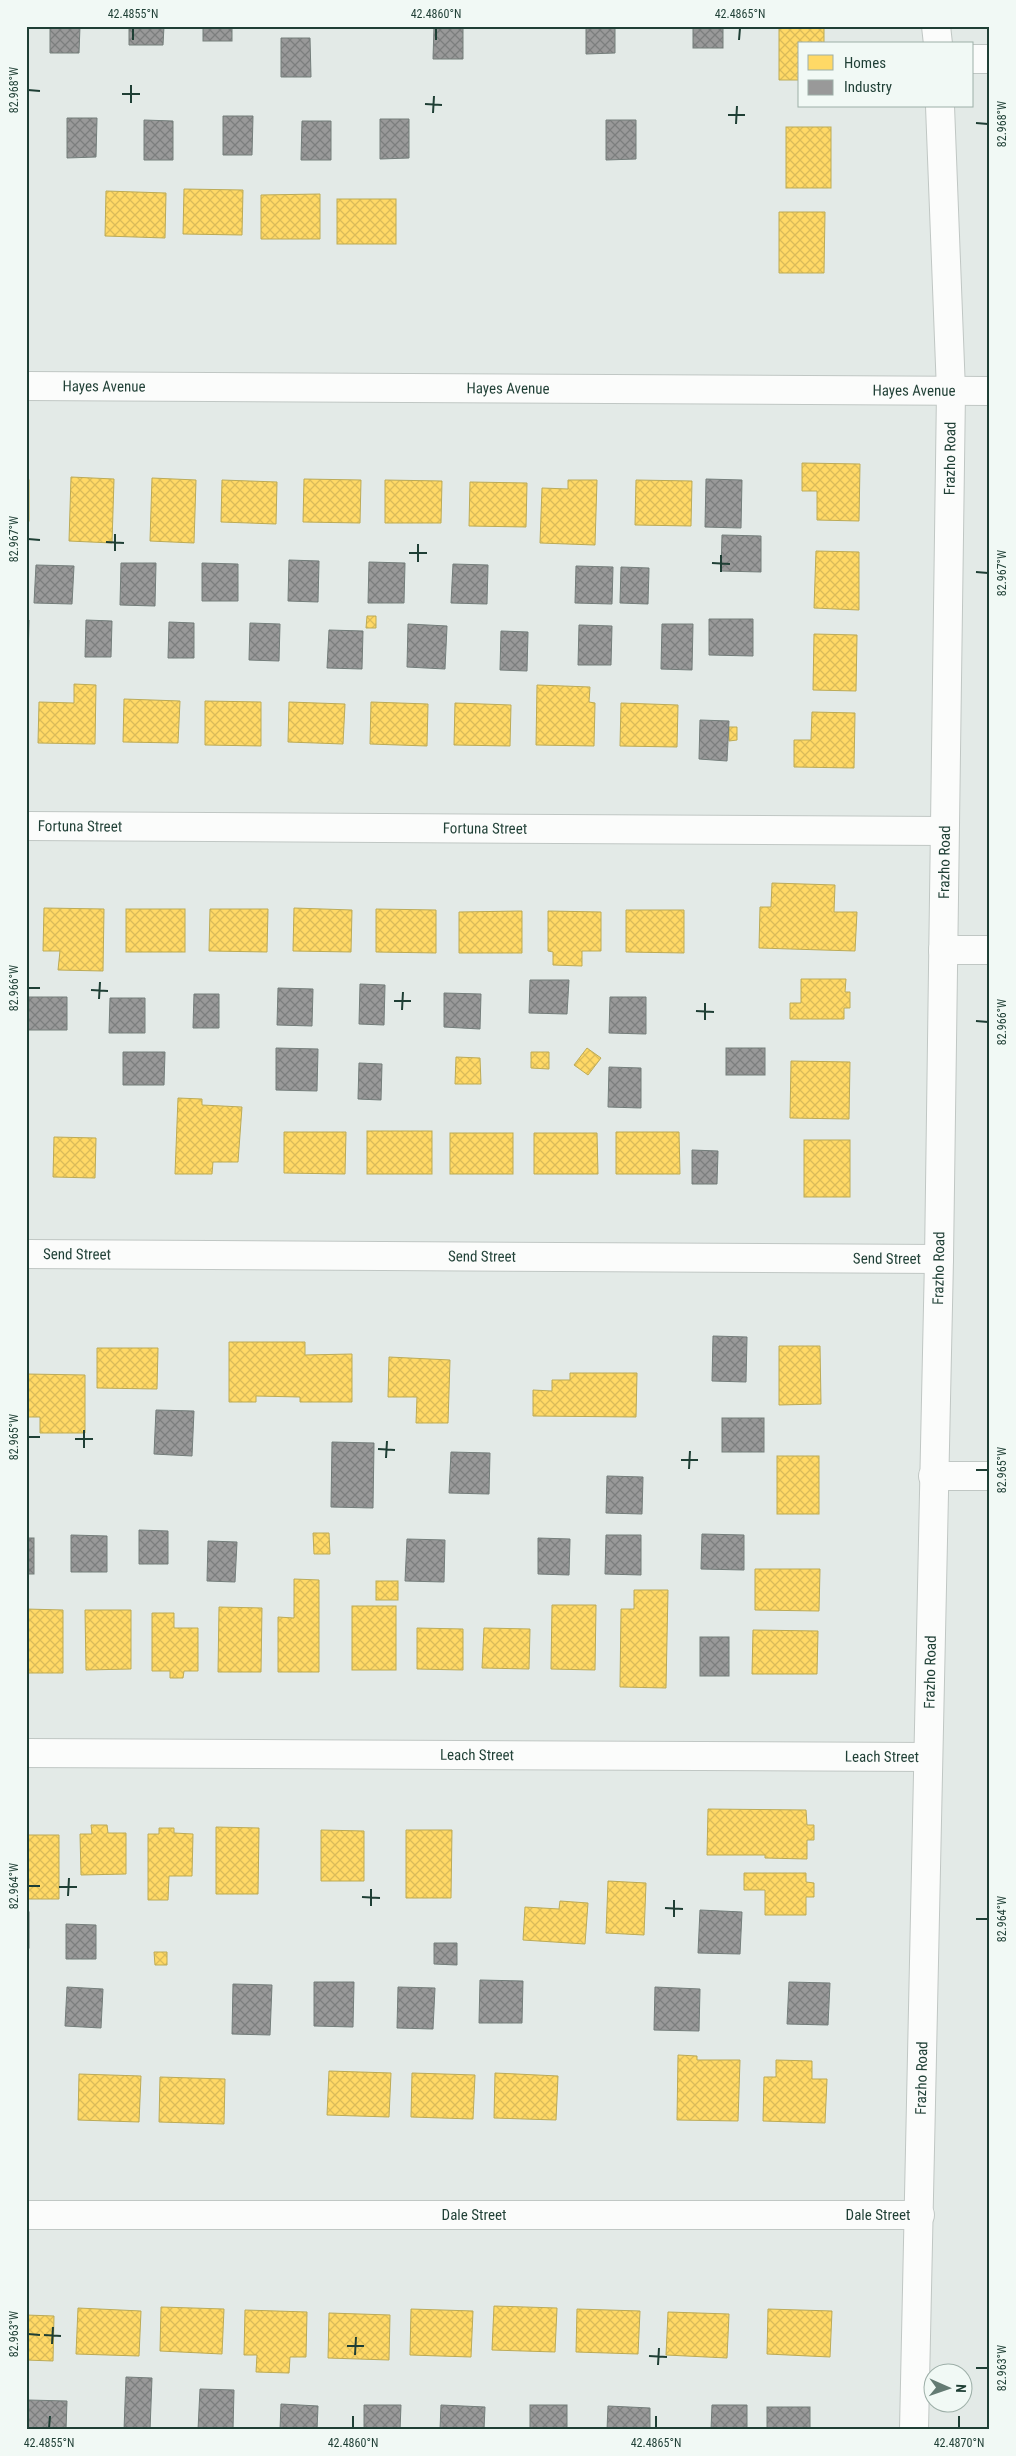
<svg xmlns="http://www.w3.org/2000/svg" width="1016" height="2456" font-family="'Roboto Condensed',sans-serif">
	<defs>
		<pattern id="homes-cross-hatch" width="8" height="8" patternUnits="userSpaceOnUse" patternTransform="scale(1.25)"><rect width="8" height="8" fill="#ffd966"/><path d="M0 0l8 8M0 8l8-8" fill="none" stroke="#dabb59"/></pattern>
		<pattern id="industry-cross-hatch" width="8" height="8" patternUnits="userSpaceOnUse" patternTransform="scale(1.25)"><rect width="8" height="8" fill="#999"/><path d="M0 0l8 8M0 8l8-8" fill="none" stroke="#7c7e7e"/></pattern>
	</defs>
	<rect width="100%" height="100%" fill="#e3eae7"/>
	<!-- homes -->
	<g fill="url(#homes-cross-hatch)" stroke="#bcab57">
		<polygon points="779,26 824,26 824,44 800,44 800,80 779,80"/>
		<rect x="786" y="127" width="45" height="61"/>
		<polygon points="184,189 243,190 242,235 183,234"/>
		<polygon points="106,191 166,193 165,238 105,236"/>
		<polygon points="320,194 320,239 261,239 261,195"/>
		<rect x="337" y="199" width="59" height="45"/>
		<polygon points="779,212 825,212 824,273 779,273"/>
		<polygon points="802,463 860,464 859,521 817,520 817,491 802,491"/>
		<polygon points="71,477 114,479 112,543 69,541"/>
		<polygon points="152,478 196,480 194,543 150,541"/>
		<polygon points="304,479 361,480 360,523 303,522"/>
		<rect x="26" y="480" width="3" height="41"/>
		<polygon points="222,480 277,482 276,524 221,522"/>
		<polygon points="385,480 442,481 441,523 385,523"/>
		<polygon points="568,480 597,480 595,545 540,543 542,488 568,489"/>
		<polygon points="636,480 692,481 691,526 635,525"/>
		<polygon points="470,482 527,483 526,527 469,526"/>
		<polygon points="816,551 859,552 859,610 814,608"/>
		<polygon points="367,616 376,616 376,628 366,628"/>
		<polygon points="814,634 857,635 856,691 813,690"/>
		<polygon points="74,684 96,685 95,744 38,743 39,702 74,703"/>
		<polygon points="537,685 590,687 589,702 595,703 594,746 536,745"/>
		<polygon points="124,699 180,701 178,743 123,742"/>
		<polygon points="205,701 261,702 261,746 205,745"/>
		<polygon points="289,702 345,704 343,744 288,742"/>
		<polygon points="371,702 428,704 427,746 370,744"/>
		<polygon points="455,703 511,705 510,746 454,745"/>
		<polygon points="621,703 678,705 677,747 620,746"/>
		<polygon points="812,712 855,713 854,768 794,767 794,740 811,740"/>
		<polygon points="729,727 737,727 737,740 729,741"/>
		<polygon points="772,883 835,885 834,912 857,912 855,951 759,948 760,907 771,907"/>
		<polygon points="44,908 104,909 103,971 58,970 60,951 43,951"/>
		<polygon points="294,908 352,910 351,952 293,951"/>
		<rect x="126" y="909" width="59" height="43"/>
		<polygon points="210,909 268,909 267,952 209,951"/>
		<polygon points="376,909 436,910 436,953 376,952"/>
		<polygon points="626,910 684,910 684,953 626,952"/>
		<polygon points="522,911 522,953 459,953 459,912"/>
		<polygon points="548,911 601,912 601,951 582,951 582,966 553,965 553,952 548,951"/>
		<polygon points="801,979 846,979 845,992 850,992 850,1008 844,1008 844,1019 790,1019 790,1003 801,1003"/>
		<polygon points="587,1048 601,1058 588,1075 574,1065"/>
		<polygon points="531,1052 549,1052 549,1069 531,1068"/>
		<polygon points="456,1057 480,1058 481,1084 455,1084"/>
		<polygon points="791,1061 850,1062 849,1119 790,1118"/>
		<polygon points="178,1098 202,1099 202,1105 242,1107 238,1162 213,1162 212,1174 175,1174"/>
		<rect x="367" y="1131" width="65" height="43"/>
		<polygon points="284,1132 346,1132 345,1174 284,1173"/>
		<polygon points="616,1132 679,1132 680,1174 616,1174"/>
		<rect x="450" y="1133" width="63" height="41"/>
		<polygon points="534,1133 597,1133 598,1174 534,1174"/>
		<polygon points="54,1137 96,1138 95,1178 53,1177"/>
		<rect x="804" y="1140" width="46" height="57"/>
		<polygon points="26,1337 27,1374 85,1375 85,1433 40,1433 40,1417 26,1417"/>
		<polygon points="229,1342 305,1342 305,1355 352,1354 352,1402 300,1402 300,1397 256,1396 256,1402 229,1402"/>
		<polygon points="779,1346 820,1346 821,1404 779,1405"/>
		<polygon points="97,1348 158,1348 157,1389 97,1388"/>
		<polygon points="389,1357 450,1360 448,1423 416,1423 417,1397 388,1397"/>
		<polygon points="570,1373 637,1373 636,1417 533,1416 533,1390 552,1391 552,1380 570,1380"/>
		<rect x="777" y="1456" width="42" height="58"/>
		<polygon points="313,1533 329,1533 330,1554 314,1554"/>
		<polygon points="755,1569 820,1569 819,1611 755,1610"/>
		<polygon points="294,1579 319,1580 319,1672 278,1672 278,1617 294,1618"/>
		<rect x="376" y="1581" width="22" height="19"/>
		<polygon points="634,1590 668,1590 666,1688 620,1687 621,1609 634,1609"/>
		<polygon points="552,1605 596,1605 595,1670 551,1669"/>
		<rect x="352" y="1606" width="44" height="64"/>
		<polygon points="219,1607 262,1608 261,1672 218,1672"/>
		<polygon points="26,1609 63,1610 63,1673 26,1673"/>
		<polygon points="85,1610 131,1610 131,1669 86,1670"/>
		<polygon points="152,1613 174,1613 174,1628 198,1628 198,1671 184,1671 183,1678 170,1678 170,1671 152,1671"/>
		<polygon points="417,1628 463,1629 463,1670 417,1669"/>
		<polygon points="484,1628 530,1629 529,1669 482,1668"/>
		<polygon points="753,1630 818,1631 817,1674 752,1674"/>
		<polygon points="708,1809 806,1810 807,1825 814,1825 814,1840 807,1840 807,1859 765,1858 765,1855 707,1855"/>
		<polygon points="91,1825 107,1825 108,1833 126,1833 126,1874 81,1875 80,1834 92,1834"/>
		<polygon points="216,1827 259,1828 258,1894 216,1894"/>
		<polygon points="159,1828 174,1828 174,1833 193,1834 192,1876 169,1876 168,1900 148,1900 148,1834 159,1834"/>
		<polygon points="321,1830 364,1831 364,1881 321,1881"/>
		<polygon points="406,1830 452,1830 451,1898 406,1898"/>
		<polygon points="26,1835 59,1835 59,1899 28,1899"/>
		<polygon points="744,1873 806,1873 806,1882 814,1883 814,1897 806,1897 806,1915 765,1915 765,1890 744,1890"/>
		<polygon points="608,1881 646,1883 644,1935 606,1933"/>
		<polygon points="560,1901 588,1903 585,1944 523,1940 525,1907 559,1909"/>
		<polygon points="154,1952 167,1952 167,1965 155,1965"/>
		<polygon points="678,2055 697,2056 697,2060 740,2060 738,2121 677,2120"/>
		<polygon points="776,2060 812,2061 812,2079 827,2079 825,2123 763,2121 764,2077 776,2077"/>
		<polygon points="329,2071 391,2073 389,2117 327,2115"/>
		<polygon points="412,2073 475,2075 473,2119 411,2117"/>
		<polygon points="495,2073 558,2076 556,2120 494,2118"/>
		<polygon points="79,2074 141,2076 139,2122 78,2120"/>
		<polygon points="160,2077 225,2079 224,2124 159,2122"/>
		<polygon points="494,2306 557,2308 555,2352 492,2350"/>
		<polygon points="161,2307 224,2309 222,2354 160,2351"/>
		<polygon points="78,2308 141,2311 139,2356 76,2354"/>
		<polygon points="411,2309 473,2311 471,2357 410,2355"/>
		<polygon points="577,2309 640,2311 638,2354 576,2352"/>
		<polygon points="768,2309 832,2311 830,2357 767,2354"/>
		<polygon points="245,2310 307,2312 306,2357 290,2357 289,2373 256,2372 257,2355 244,2355"/>
		<polygon points="668,2312 729,2314 727,2358 666,2355"/>
		<polygon points="329,2313 390,2315 389,2360 328,2358"/>
		<polygon points="26,2315 54,2316 53,2361 26,2360"/>
	</g>
	<!-- industry -->
	<g fill="url(#industry-cross-hatch)" stroke="#747e7b">
		<polygon points="50,26 80,26 79,53 50,53"/>
		<polygon points="129,26 164,26 163,45 129,45"/>
		<rect x="203" y="26" width="29" height="15"/>
		<polygon points="434,26 463,26 463,59 433,59"/>
		<polygon points="586,26 615,26 615,53 586,54"/>
		<rect x="693" y="26" width="30" height="22"/>
		<polygon points="281,38 310,38 311,77 281,77"/>
		<polygon points="223,116 253,116 252,155 223,155"/>
		<polygon points="67,118 97,118 96,157 67,158"/>
		<polygon points="380,119 409,119 409,158 380,159"/>
		<polygon points="144,120 173,121 173,160 144,160"/>
		<polygon points="606,120 636,120 636,159 606,160"/>
		<polygon points="302,121 331,121 331,160 301,160"/>
		<polygon points="706,479 742,480 741,528 705,527"/>
		<polygon points="722,535 761,536 761,572 721,571"/>
		<polygon points="289,560 319,561 318,602 288,601"/>
		<polygon points="369,562 405,563 404,603 368,603"/>
		<polygon points="121,563 156,563 155,606 120,605"/>
		<polygon points="202,563 238,564 238,601 202,601"/>
		<polygon points="453,564 488,565 487,604 451,603"/>
		<polygon points="36,565 74,566 72,604 34,603"/>
		<polygon points="576,566 613,567 612,604 575,603"/>
		<polygon points="621,567 649,568 648,604 620,603"/>
		<polygon points="709,619 753,619 753,656 709,655"/>
		<polygon points="26,620 29,620 28,660 26,660"/>
		<polygon points="86,620 112,621 111,657 85,657"/>
		<polygon points="169,622 194,623 194,658 168,658"/>
		<polygon points="250,623 280,624 279,661 249,660"/>
		<polygon points="408,624 447,626 445,669 407,667"/>
		<polygon points="662,624 693,624 692,670 661,669"/>
		<polygon points="579,625 612,626 611,665 578,665"/>
		<polygon points="329,630 363,631 362,669 327,668"/>
		<polygon points="501,631 528,632 527,671 500,670"/>
		<polygon points="700,720 729,721 727,761 699,759"/>
		<polygon points="530,980 569,980 567,1014 529,1013"/>
		<polygon points="360,984 385,985 384,1025 359,1024"/>
		<polygon points="278,988 313,989 312,1026 277,1025"/>
		<polygon points="444,993 481,994 480,1029 444,1027"/>
		<polygon points="194,994 219,994 219,1028 193,1028"/>
		<polygon points="29,997 67,997 67,1030 28,1030"/>
		<polygon points="610,997 646,997 646,1034 609,1033"/>
		<polygon points="110,998 145,998 145,1033 109,1033"/>
		<polygon points="276,1048 318,1049 317,1091 276,1090"/>
		<rect x="726" y="1048" width="39" height="27"/>
		<polygon points="123,1052 165,1052 164,1085 123,1085"/>
		<polygon points="359,1063 382,1064 381,1100 358,1099"/>
		<polygon points="609,1067 641,1068 641,1108 608,1107"/>
		<polygon points="692,1150 718,1151 717,1184 692,1184"/>
		<polygon points="713,1336 747,1337 746,1382 712,1381"/>
		<polygon points="156,1410 194,1411 192,1456 154,1454"/>
		<rect x="722" y="1418" width="42" height="34"/>
		<polygon points="332,1442 374,1443 373,1508 331,1507"/>
		<polygon points="451,1452 490,1453 489,1494 449,1493"/>
		<polygon points="607,1476 643,1477 642,1514 606,1513"/>
		<polygon points="139,1530 168,1531 168,1564 139,1564"/>
		<polygon points="702,1534 744,1535 744,1570 701,1569"/>
		<polygon points="71,1535 107,1536 107,1572 71,1572"/>
		<polygon points="606,1535 641,1535 641,1575 605,1574"/>
		<rect x="26" y="1538" width="8" height="36"/>
		<polygon points="538,1538 570,1539 569,1575 538,1574"/>
		<polygon points="407,1539 445,1540 444,1582 405,1581"/>
		<polygon points="208,1541 237,1542 235,1582 207,1581"/>
		<rect x="700" y="1637" width="29" height="39"/>
		<polygon points="700,1910 742,1912 740,1954 698,1953"/>
		<rect x="26" y="1912" width="3" height="36"/>
		<polygon points="66,1924 96,1925 96,1959 66,1959"/>
		<polygon points="434,1943 457,1943 457,1965 434,1964"/>
		<polygon points="480,1980 523,1981 522,2023 479,2023"/>
		<polygon points="314,1982 354,1982 353,2027 314,2026"/>
		<polygon points="789,1982 830,1983 828,2025 787,2024"/>
		<polygon points="233,1984 272,1985 270,2035 232,2034"/>
		<polygon points="67,1987 103,1989 101,2028 65,2026"/>
		<polygon points="398,1987 435,1988 433,2029 397,2028"/>
		<polygon points="655,1987 700,1989 699,2031 654,2030"/>
		<polygon points="126,2377 152,2378 150,2430 124,2430"/>
		<polygon points="200,2389 234,2390 233,2430 198,2430"/>
		<polygon points="28,2400 67,2401 66,2430 26,2430"/>
		<polygon points="281,2404 318,2406 317,2430 280,2430"/>
		<polygon points="364,2405 401,2405 400,2430 364,2430"/>
		<polygon points="441,2405 485,2407 484,2430 440,2430"/>
		<rect x="530" y="2405" width="37" height="25"/>
		<polygon points="712,2405 747,2405 747,2430 711,2430"/>
		<polygon points="608,2406 650,2408 650,2430 607,2430"/>
		<rect x="767" y="2407" width="43" height="23"/>
	</g>
	<g fill="none" stroke-linecap="round" stroke-linejoin="round">
		<defs>
			<g id="minor">
				<polyline points="972,59 990,59"/>
				<path id="s1" d="M 26,826 L 944,831"/>
				<polyline points="943,950 990,950"/>
				<path id="s2" d="M 26,1254 L 939,1259"/>
				<polyline points="933,1476 990,1476"/>
				<path id="s3" d="M 26,1753 L 928,1757"/>
				<path id="s4" d="M 26,2215 L 920,2215"/>
			</g>
			<g id="tertiary">
				<polyline points="936,26 938,44"/>
				<path id="s5" d="M 26,386 L 990,391"/>
				<path id="s6" d="M 914,2430 L 939,1259 L 951,391 L 940,106"/>
			</g>
		</defs>
		<!-- minor casing -->
		<use href="#minor" stroke="#c0c7c4" stroke-width="30"/>
		<!-- tertiary casing -->
		<use href="#tertiary" stroke="#c0c7c4" stroke-width="30"/>
		<!-- minor -->
		<use href="#minor" stroke="#fbfcfb" stroke-width="28"/>
		<!-- tertiary -->
		<use href="#tertiary" stroke="#fbfcfb" stroke-width="28"/>
	</g>
	<!-- ticks -->
	<path fill="none" stroke="#1f3f35" stroke-width="2" d="M 133,40 L 133,28M 436,40 L 436,28M 739,40 L 740,28M 28,90 L 40,91M 122,94 L 140,94M 131,103 L 131,85M 425,104 L 442,105M 433,113 L 434,96M 728,115 L 745,115M 976,123 L 988,124M 736,124 L 737,106M 28,539 L 40,540M 106,542 L 124,543M 115,551 L 115,534M 409,553 L 427,553M 418,562 L 418,544M 712,563 L 730,564M 721,572 L 721,555M 976,572 L 988,573M 28,988 L 40,988M 91,990 L 108,991M 99,999 L 100,982M 394,1001 L 411,1001M 402,1010 L 403,992M 696,1011 L 714,1012M 705,1020 L 705,1003M 976,1021 L 988,1022M 28,1437 L 40,1437M 75,1439 L 93,1439M 84,1448 L 84,1430M 378,1449 L 395,1450M 386,1458 L 387,1441M 681,1460 L 698,1460M 689,1469 L 690,1451M 976,1470 L 988,1470M 28,1886 L 40,1886M 59,1887 L 77,1887M 68,1896 L 69,1878M 362,1897 L 380,1898M 371,1906 L 371,1889M 665,1908 L 683,1909M 674,1917 L 674,1900M 976,1919 L 988,1919M 28,2334 L 40,2335M 44,2335 L 61,2336M 52,2344 L 53,2327M 347,2346 L 364,2346M 355,2355 L 356,2337M 649,2356 L 667,2357M 658,2365 L 659,2348M 976,2368 L 988,2368M 49,2428 L 50,2416M 353,2428 L 353,2416M 656,2428 L 656,2416M 959,2428 L 959,2416"/>
	<g text-anchor="middle" stroke-width="5" stroke-linejoin="round" paint-order="stroke">
		<!-- street labels -->
		<g font-size="15" fill="#1f3f35" stroke="#f1f9f5">
			<text dy="5" stroke="none"><textPath href="#s5" startOffset="78">Hayes Avenue</textPath></text>
			<text dy="5" stroke="none"><textPath href="#s5" startOffset="482">Hayes Avenue</textPath></text>
			<text dy="5" stroke="none"><textPath href="#s5" startOffset="888">Hayes Avenue</textPath></text>
			<text dy="5" stroke="none"><textPath href="#s6" startOffset="1972">Frazho Road</textPath></text>
			<text dy="5" stroke="none"><textPath href="#s1" startOffset="54">Fortuna Street</textPath></text>
			<text dy="5" stroke="none"><textPath href="#s1" startOffset="459">Fortuna Street</textPath></text>
			<text dy="5" stroke="none"><textPath href="#s6" startOffset="1568">Frazho Road</textPath></text>
			<text dy="5" stroke="none"><textPath href="#s2" startOffset="51">Send Street</textPath></text>
			<text dy="5" stroke="none"><textPath href="#s2" startOffset="456">Send Street</textPath></text>
			<text dy="5" stroke="none"><textPath href="#s2" startOffset="861">Send Street</textPath></text>
			<text dy="5" stroke="none"><textPath href="#s6" startOffset="1162">Frazho Road</textPath></text>
			<text dy="5" stroke="none"><textPath href="#s6" startOffset="758">Frazho Road</textPath></text>
			<text dy="5" stroke="none"><textPath href="#s3" startOffset="451">Leach Street</textPath></text>
			<text dy="5" stroke="none"><textPath href="#s3" startOffset="856">Leach Street</textPath></text>
			<text dy="5" stroke="none"><textPath href="#s6" startOffset="352">Frazho Road</textPath></text>
			<text dy="5" stroke="none"><textPath href="#s4" startOffset="448">Dale Street</textPath></text>
			<text dy="5" stroke="none"><textPath href="#s4" startOffset="852">Dale Street</textPath></text>
		</g>
	</g>
	<!-- border -->
	<rect width="1016" height="2456" fill="none" stroke="#f1f9f5" stroke-width="55"/>
	<!-- legend -->
	<rect x="798" y="42" width="175" height="65" fill="#f1f9f5" stroke="#9dafa8"/>
	<rect x="808" y="55" width="25" height="15" fill="#ffd966" stroke="#9dafa8"/>
	<text x="844" y="68" font-size="15" fill="#1f3f35">Homes</text>
	<rect x="808" y="80" width="25" height="15" fill="#999999" stroke="#9dafa8"/>
	<text x="844" y="92" font-size="15" fill="#1f3f35">Industry</text>
	<!-- north arrow -->
	<g transform="translate(948 2388) rotate(92)"><circle r="24" fill="#f1f9f5" stroke="#9dafa8"/>
	<path d="M0-4L9 19L0 12L-9 19Z" fill="#647b73"/>
	<text y="-8" font-size="14" font-weight="bold" text-anchor="middle" fill="#1f3f35">N</text>
	</g>
	<rect x="28" y="28" width="960" height="2400" fill="none" stroke="#1f3f35" stroke-width="2"/>
	<g font-size="12" text-anchor="middle" fill="#1f3f35">
		<text x="133" y="18">42.4855°N</text>
		<text x="436" y="18">42.4860°N</text>
		<text x="740" y="18">42.4865°N</text>
		<text transform="translate(14 90) rotate(-90)" y="4">82.968°W</text>
		<text transform="translate(1002 124) rotate(-90)" y="4">82.968°W</text>
		<text transform="translate(14 539) rotate(-90)" y="4">82.967°W</text>
		<text transform="translate(1002 573) rotate(-90)" y="4">82.967°W</text>
		<text transform="translate(14 988) rotate(-90)" y="4">82.966°W</text>
		<text transform="translate(1002 1022) rotate(-90)" y="4">82.966°W</text>
		<text transform="translate(14 1437) rotate(-90)" y="4">82.965°W</text>
		<text transform="translate(1002 1470) rotate(-90)" y="4">82.965°W</text>
		<text transform="translate(14 1886) rotate(-90)" y="4">82.964°W</text>
		<text transform="translate(1002 1919) rotate(-90)" y="4">82.964°W</text>
		<text transform="translate(14 2334) rotate(-90)" y="4">82.963°W</text>
		<text transform="translate(1002 2368) rotate(-90)" y="4">82.963°W</text>
		<text x="49" y="2447">42.4855°N</text>
		<text x="353" y="2447">42.4860°N</text>
		<text x="656" y="2447">42.4865°N</text>
		<text x="959" y="2447">42.4870°N</text>
	</g>
</svg>
